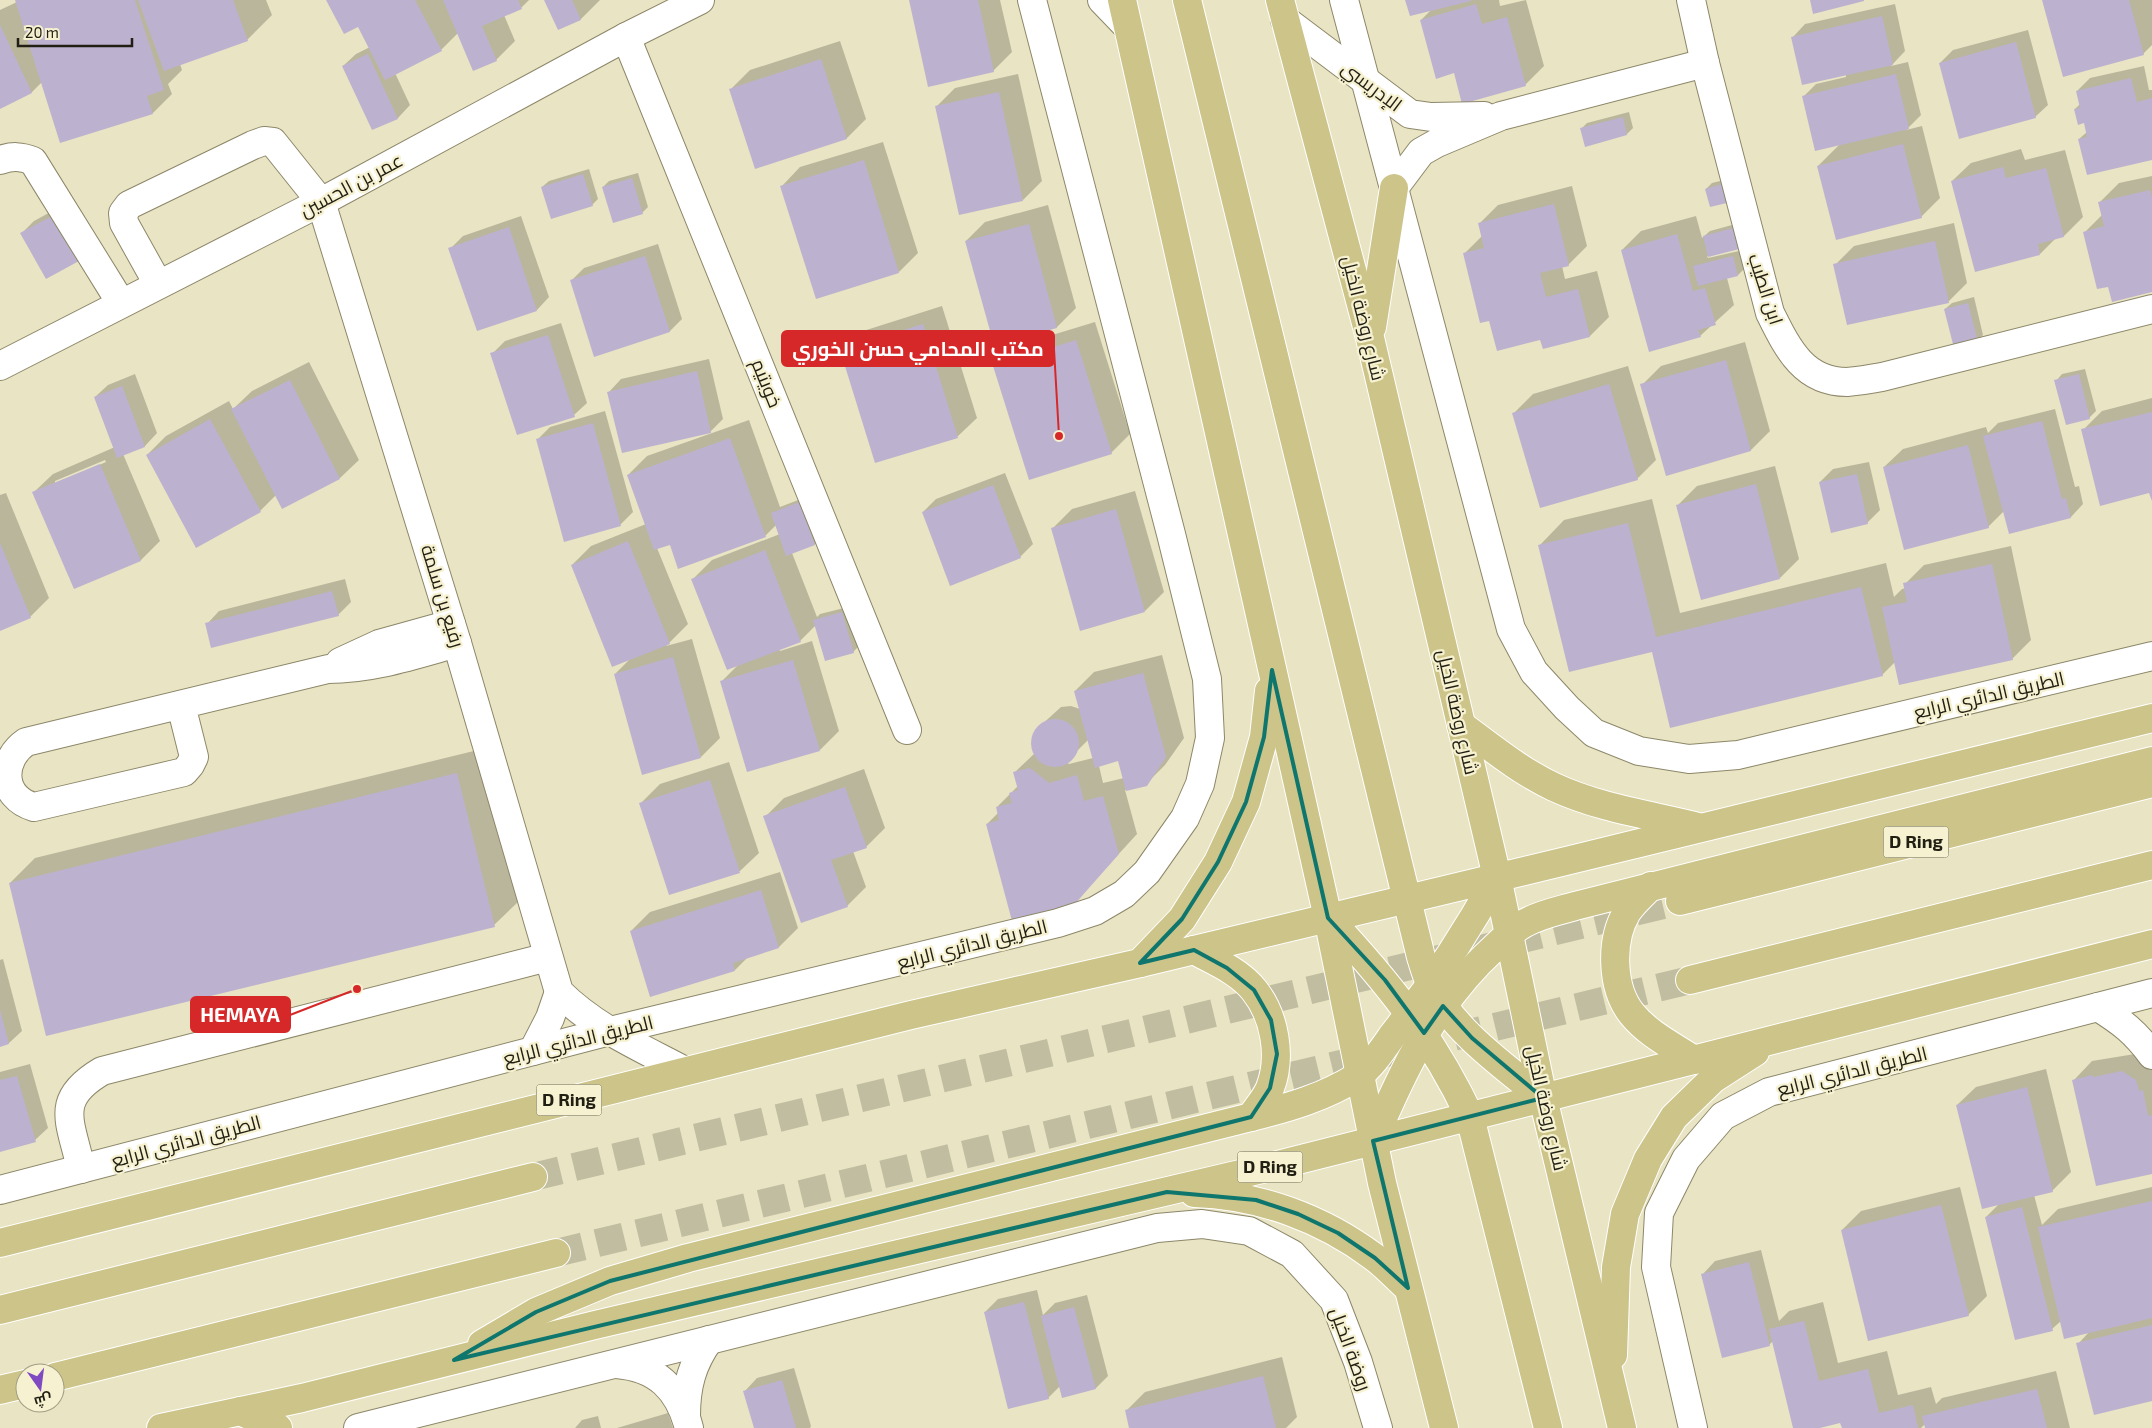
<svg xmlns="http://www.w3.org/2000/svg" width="2152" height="1428" font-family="'Exo 2',Cairo,sans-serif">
	<rect width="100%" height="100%" fill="#e9e4c3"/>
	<!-- shadow -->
	<g fill="#0003" fill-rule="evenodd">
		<polygon points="16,0 266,0 272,15 247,40 180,64 182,70 168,84 172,94 153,113 42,82 32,92 0,107 0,10 17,2"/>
		<polygon points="328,0 529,0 521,8 504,15 515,41 496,60 458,33 441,50 395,73 410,105 398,118 373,129 343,66 356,54 370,47 358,25"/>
		<polygon points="545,0 600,0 581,19 559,29"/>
		<polygon points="910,0 1000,0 1012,52 993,71"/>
		<polygon points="1407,0 1499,0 1500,6 1526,0 1544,66 1525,85 1455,72 1421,20 1432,9"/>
		<polygon points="2044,0 2152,0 2152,45 2143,54"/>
		<polygon points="1895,4 1905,51 1891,66 1908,62 1921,115 1906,130 1922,126 1940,198 1921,217 1818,166 1840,144 1803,97 1816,84 1846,77 1846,74 1793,37 1805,24"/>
		<polygon points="2028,30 2048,105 2035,117 1940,63 1953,50"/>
		<polygon points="840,41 866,119 847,138 756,167 731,89 750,70"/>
		<polygon points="2144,66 2149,90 2152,90 2152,159 2079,139 2087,132 2085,122 2075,109 2080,104 2077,91 2090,78"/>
		<polygon points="1018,74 1042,181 1023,200 936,107 955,88"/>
		<polygon points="1629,112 1633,128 1627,134 1581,129 1587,123"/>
		<polygon points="883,142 918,253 899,272 782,186 800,167"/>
		<polygon points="2021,149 2025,160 2065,150 2083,217 2064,236 2056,238 2040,254 1952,181 1971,163"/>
		<polygon points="589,169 598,199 592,205 542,187 549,181"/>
		<polygon points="638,173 648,207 642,213 603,187 609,181"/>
		<polygon points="2152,176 2152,291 2109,285 2085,232 2103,214 2100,202 2119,183"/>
		<polygon points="1732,178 1731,201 1706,189 1712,183"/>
		<polygon points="1572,186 1587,246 1568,265 1562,266 1565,279 1597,271 1609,317 1590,336 1541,339 1490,319 1464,254 1482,236 1479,224 1498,205"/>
		<polygon points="67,203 46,278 22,233 34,221"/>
		<polygon points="1048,205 1076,308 1057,327 995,344 966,241 985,222"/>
		<polygon points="521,216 549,297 537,310 450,249 463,236"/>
		<polygon points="1696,216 1702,238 1710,231 1743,222 1742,247 1707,256 1708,258 1739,251 1744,269 1738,275 1727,278 1734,305 1700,336 1622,250 1641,231"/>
		<polygon points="1954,223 1967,283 1948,302 1835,265 1854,246"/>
		<polygon points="658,244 682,319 670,331 595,355 571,281 584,268"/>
		<polygon points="1974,297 1983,335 1977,341 1945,309 1952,303"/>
		<polygon points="942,306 977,418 958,436 876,462 841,351 860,332"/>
		<polygon points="1095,322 1130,434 1111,453 995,366 1013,347"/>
		<polygon points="561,323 587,403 574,415 492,354 505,341"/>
		<polygon points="1745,342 1770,431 1751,450 1667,474 1642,385 1661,366"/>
		<polygon points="709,359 723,419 710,432 609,392 621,379"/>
		<polygon points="309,362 359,460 340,478 276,495 260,511 147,455 166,436 229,401 233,409 252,391"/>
		<polygon points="1628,366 1656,460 1637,479 1514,413 1533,394"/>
		<polygon points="2085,369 2096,411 2089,418 2056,381 2062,374"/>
		<path d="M 135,374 L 157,433 L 145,446 L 123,454 L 160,541 L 141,560 L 75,588 L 34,492 L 53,474 L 115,447 L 95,397 L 108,385 ZM 105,460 L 106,462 L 55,484 L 55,481 Z"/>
		<polygon points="2152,398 2152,499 2150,492 2083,430 2102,411"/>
		<polygon points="2055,409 2075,487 2079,486 2083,504 2071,517 2004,511 1988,527 1884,467 1903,449 1986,427 1988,433 1998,423"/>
		<polygon points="605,411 633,512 621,524 565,540 537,440 550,427"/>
		<polygon points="749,420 780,507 806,497 821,538 815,544 792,553 817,617 820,614 848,607 859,646 853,652 816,625 800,641 779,649 780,651 812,641 839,731 820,750 722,681 738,665 693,579 712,560 780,534 776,525 765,536 670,543 657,548 688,624 666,646 692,639 720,738 701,757 615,674 631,658 572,565 591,546 646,524 628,475 647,456"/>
		<polygon points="1869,462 1880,510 1867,523 1820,482 1833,469"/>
		<polygon points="1775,466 1799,559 1780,578 1678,505 1697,486"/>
		<polygon points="1005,473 1033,544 1020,557 923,512 936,499"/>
		<polygon points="1135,491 1164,592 1145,611 1053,528 1072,509"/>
		<polygon points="6,493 49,598 30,617 0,630 0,495"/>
		<polygon points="1652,499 1680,613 1886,563 1894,597 1902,589 1906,588 1905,584 1924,565 2011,546 2031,640 2012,659 1895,662 1882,675 1653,650 1540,545 1564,520"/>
		<polygon points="345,579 351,602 338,615 207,624 219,611"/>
		<path d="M 1162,655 L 1184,738 L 1165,765 L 1146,784 L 1125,790 L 1137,834 L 1073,904 L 987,824 L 998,813 L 997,807 L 1018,786 L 1014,773 L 1035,753 L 1032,745 L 1033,735 L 1039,727 L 1061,707 L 1071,706 L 1080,709 L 1075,691 L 1094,672 ZM 1088,740 L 1093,758 L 1069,764 L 1066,762 ZM 1119,760 L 1124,778 L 1103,783 L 1099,766 Z"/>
		<polygon points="482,749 519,901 494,925 10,883 35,858"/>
		<polygon points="729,762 759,853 740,871 670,894 641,803 660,784"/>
		<polygon points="864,769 885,828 866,847 853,851 866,887 847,906 765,817 784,798"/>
		<polygon points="780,872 798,928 779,947 748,957 735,970 631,931 650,912"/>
		<polygon points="3,959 22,1031 9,1043 0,1046 0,960"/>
		<polygon points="2141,1053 2152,1059 2152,1172 2074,1080 2092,1061"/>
		<polygon points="30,1064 48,1128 35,1140 0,1150 0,1072"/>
		<polygon points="2046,1069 2071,1172 2052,1191 2034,1195 2042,1225 2058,1209 2152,1187 2152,1400 2078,1344 2090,1331 2061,1321 2052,1329 1986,1217 1999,1204 1957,1105 1976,1087"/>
		<polygon points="1960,1187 1987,1296 1968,1315 1842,1230 1861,1211"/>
		<polygon points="1761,1250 1779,1321 1789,1311 1823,1302 1838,1363 1887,1351 1898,1395 1931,1387 1936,1404 1942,1398 2056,1371 2070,1428 1926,1428 1925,1424 1921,1428 1843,1428 1841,1422 1815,1428 1794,1428 1773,1341 1769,1345 1703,1274 1715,1261"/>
		<polygon points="1037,1290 1043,1315 1055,1303 1087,1295 1108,1376 1096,1388 1060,1386 1048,1398 985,1312 998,1299"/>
		<polygon points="1282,1357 1297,1417 1286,1428 1131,1428 1126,1411 1145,1392"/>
		<polygon points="794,1368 811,1426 810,1428 755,1428 745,1391 757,1378"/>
		<polygon points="668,1413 673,1428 617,1428"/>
		<polygon points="598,1416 601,1428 575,1428 582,1420"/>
	</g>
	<!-- building -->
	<g fill="#bcb2d0">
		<polygon points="15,0 135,0 164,90 147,96 153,114 60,143"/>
		<polygon points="138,0 233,0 248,41 164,71"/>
		<polygon points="326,0 415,0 442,51 385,80 358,27 344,34"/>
		<polygon points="443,0 518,0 522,9 482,26 497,61 473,71"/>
		<polygon points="544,0 572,0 581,20 558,30"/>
		<polygon points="909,0 978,0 994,72 928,87"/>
		<polygon points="1405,0 1471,0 1471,1 1410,16"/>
		<polygon points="1810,0 1864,0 1864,1 1813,14"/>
		<polygon points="2042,0 2129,0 2144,55 2063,77"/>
		<polygon points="1476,4 1482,24 1507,17 1526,86 1462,104 1454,73 1436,79 1420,20"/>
		<polygon points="1882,16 1893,65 1802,85 1791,37"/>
		<polygon points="0,25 32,93 0,109"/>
		<polygon points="2016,42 2036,118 1959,139 1939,63"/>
		<polygon points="368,54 398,119 372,130 342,66"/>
		<polygon points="821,59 847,139 755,169 729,89"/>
		<polygon points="1896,74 1909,129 1815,151 1802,96"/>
		<polygon points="2131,78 2137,102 2152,98 2152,160 2087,175 2078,139 2087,137 2084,123 2078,125 2074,109 2080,108 2076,91"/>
		<polygon points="999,92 1023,201 959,215 935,106"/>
		<polygon points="1623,117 1627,135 1585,147 1580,128"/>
		<polygon points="1903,144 1922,218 1836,240 1817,166"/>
		<polygon points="864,160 899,273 816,299 780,186"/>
		<polygon points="2003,167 2006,178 2046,168 2064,237 2038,244 2040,255 1975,272 1951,181"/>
		<polygon points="583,174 593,206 551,219 541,187"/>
		<polygon points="632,178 643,214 613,223 602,187"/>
		<polygon points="1726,183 1731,202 1710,207 1705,189"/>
		<polygon points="2150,190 2152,197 2152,292 2112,302 2108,287 2097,289 2083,232 2104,226 2098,202"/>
		<polygon points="1554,204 1569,266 1540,273 1546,297 1578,289 1590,337 1543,349 1540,340 1497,351 1489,321 1480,323 1463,253 1484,248 1478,223"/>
		<polygon points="54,215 79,261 46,279 20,233"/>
		<polygon points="1029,224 1057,328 994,345 965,241"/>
		<polygon points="509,227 537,311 477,331 448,248"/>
		<polygon points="1737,227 1743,248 1708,257 1703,236"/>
		<polygon points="1677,234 1693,291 1705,288 1716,325 1698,330 1701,337 1649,352 1621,250"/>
		<polygon points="1935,241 1949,303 1847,325 1833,264"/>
		<polygon points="645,256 670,332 594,357 570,280"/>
		<polygon points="1733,256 1738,276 1698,286 1693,266"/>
		<polygon points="1968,303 1978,342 1954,348 1944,309"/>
		<polygon points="923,324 958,438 875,463 840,350"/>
		<polygon points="548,335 575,417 517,435 490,353"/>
		<polygon points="1076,340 1112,454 1029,480 993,366"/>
		<polygon points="1726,360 1751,451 1666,476 1640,384"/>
		<polygon points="697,371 711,433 622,453 607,392"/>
		<polygon points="2079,374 2090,419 2066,425 2054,380"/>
		<polygon points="290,380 340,479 282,509 231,409"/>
		<polygon points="1609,384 1638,480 1540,508 1512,413"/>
		<polygon points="122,386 145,447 117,458 94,397"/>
		<polygon points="2152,412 2152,501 2149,493 2100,506 2081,429"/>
		<polygon points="210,419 261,512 196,548 146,455"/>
		<polygon points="2042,421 2062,499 2066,498 2071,518 2009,534 1983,436"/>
		<polygon points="593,423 621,526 564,542 536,439"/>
		<polygon points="730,438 766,537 678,569 670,545 654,550 627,475"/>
		<polygon points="1968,445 1989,528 1904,550 1883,467"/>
		<polygon points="100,464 141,561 74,589 32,492"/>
		<polygon points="1857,474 1868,524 1831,533 1819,482"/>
		<polygon points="1756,484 1780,579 1701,600 1676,505"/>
		<polygon points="993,485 1021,558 950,586 922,512"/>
		<polygon points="800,502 815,545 786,556 771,513"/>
		<polygon points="1116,509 1145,612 1080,631 1051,528"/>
		<polygon points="1628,523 1656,637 1861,587 1883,676 1670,728 1652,652 1569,672 1538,545"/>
		<polygon points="628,541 670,644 612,667 571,565"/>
		<polygon points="0,543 31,618 0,631"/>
		<polygon points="765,550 801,642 727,670 691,579"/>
		<polygon points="1992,564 2013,660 1899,685 1882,607 1907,602 1903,583"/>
		<polygon points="332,591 339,616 211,648 205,623"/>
		<polygon points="842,612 854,653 825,661 813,620"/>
		<polygon points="673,657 701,758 642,775 614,674"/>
		<polygon points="793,660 820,751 747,772 720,681"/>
		<polygon points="1143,673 1166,757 1147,786 1126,791 1118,761 1095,768 1074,691"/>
		<circle cx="1055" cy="743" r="24"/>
		<polygon points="1030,768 1049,783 1077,775 1084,801 1103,796 1119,854 1074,905 1012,921 986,824 999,820 996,807 1012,803 1009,793 1018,790 1013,772"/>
		<polygon points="457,773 495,927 46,1036 9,883"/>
		<polygon points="710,780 740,873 669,895 639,803"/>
		<polygon points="845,787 867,848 831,860 848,907 801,923 763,816"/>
		<polygon points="761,890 779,948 733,963 735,971 650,997 630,931"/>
		<polygon points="0,1010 9,1044 0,1047"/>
		<polygon points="2122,1071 2136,1080 2139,1091 2143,1090 2148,1116 2152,1115 2152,1174 2096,1186 2072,1080 2092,1075 2093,1077"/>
		<polygon points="17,1076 36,1142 0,1152 0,1080"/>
		<polygon points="2027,1087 2053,1192 1982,1209 1956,1105"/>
		<polygon points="2152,1201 2152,1318 2064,1339 2038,1227"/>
		<polygon points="1941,1205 1969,1316 1868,1341 1841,1230"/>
		<polygon points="2022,1207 2053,1331 2015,1340 1985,1217"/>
		<polygon points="1749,1262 1770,1346 1722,1358 1701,1274"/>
		<polygon points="1024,1302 1049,1399 1008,1409 984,1312"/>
		<polygon points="1074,1307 1096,1389 1062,1398 1041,1316"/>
		<polygon points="1804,1321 1819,1381 1868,1369 1879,1413 1913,1405 1918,1428 1842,1428 1840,1423 1820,1428 1793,1428 1769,1329"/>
		<polygon points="2152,1325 2152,1401 2094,1415 2076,1343"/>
		<polygon points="1263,1376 1276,1428 1129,1428 1125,1410"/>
		<polygon points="782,1380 796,1428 754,1428 743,1391"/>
		<polygon points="2037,1389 2047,1428 1925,1428 1922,1416"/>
	</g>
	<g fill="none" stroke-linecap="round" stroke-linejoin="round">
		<!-- major-tunnel -->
		<g stroke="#c1bda0" stroke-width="28" stroke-dasharray="28 14" stroke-linecap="butt">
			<polyline points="533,1177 1680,901"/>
			<polyline points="556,1253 1690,980"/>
		</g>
		<defs>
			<g id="minor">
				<polyline points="1102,0 1127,26"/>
				<polyline points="1344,0 1511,629 1534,672 1567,708 1594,733 1639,751 1689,759 1738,755 2152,656"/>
				<path d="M 1691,0 L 1705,63 L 1770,313 C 1787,347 1803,382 1847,382 C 1858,381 1871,379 1882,377 L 2152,309"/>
				<polyline points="1285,20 1410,114 1431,117 1484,116"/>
				<polyline points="626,37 907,730"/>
				<path d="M 0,160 C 12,156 21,156 33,161 L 121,303"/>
				<polyline points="1394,188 1421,152 1437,143 1501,116 1705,63"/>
				<path d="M 158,284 L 124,223 L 123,213 L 129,205 L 253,145 L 264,141 L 273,142 L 321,202 L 457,643 L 559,992 C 595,1028 640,1047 685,1071"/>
				<polyline points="0,366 321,202 626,37 700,0"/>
				<polyline points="340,662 379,644 451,624"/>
				<path d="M 181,705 L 194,757 L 190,765 L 184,772 L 34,807 C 0,797 0,760 26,742 L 328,669 C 373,669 414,655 457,643"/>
				<path d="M 2098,1007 C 2122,1022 2135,1032 2152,1055"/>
				<polyline points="533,1051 550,1018 559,992"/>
				<path d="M 81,1169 C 71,1121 53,1100 102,1071 L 548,957"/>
				<polyline points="0,1190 610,1031 1058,923 1095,911 1124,894 1147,872 1185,818 1200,784 1210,738 1207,679 1171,534 1032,0"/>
				<path d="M 616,1364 C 657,1367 679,1389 689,1428"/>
				<path d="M 686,1416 C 686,1386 692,1364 709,1340"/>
				<polyline points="358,1428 1157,1228 1202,1224 1249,1231 1292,1254 1334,1300 1358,1362 1378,1428"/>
				<polyline points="1693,1428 1656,1267 1659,1213 1686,1159 1723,1116 1769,1092 2152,993"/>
			</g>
			<g id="major">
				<polyline points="1122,0 1328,918 1382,1183 1444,1428"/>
				<path d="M 1187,0 L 1421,957 C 1424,967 1427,977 1431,986 C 1456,1033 1503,1065 1543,1098"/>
				<polyline points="1280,0 1370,338 1497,877 1543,1098 1622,1428"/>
				<polyline points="1372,327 1394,188"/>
				<path d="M 1461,725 C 1491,747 1520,771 1554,787 C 1599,808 1650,815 1698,827"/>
				<path d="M 1651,886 C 1643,894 1633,903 1627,912 C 1610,940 1611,988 1632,1014 C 1648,1034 1673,1046 1694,1060"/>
				<polyline points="1680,901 2152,783"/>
				<path d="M 1328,918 C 1387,981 1433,1038 1470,1117 L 1548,1428"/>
				<path d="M 1194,950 C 1214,961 1239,971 1254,990 C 1275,1016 1282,1057 1270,1088 C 1266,1098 1257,1108 1251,1117"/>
				<polyline points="1140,963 1182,919 1218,862 1246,802 1264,737 1269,691"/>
				<polyline points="1690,980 2152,865"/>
				<path d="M 1373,1141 C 1403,1070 1435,1002 1493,949 C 1503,940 1513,929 1525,923 C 1541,914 1558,911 1575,906 L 2152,761"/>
				<path d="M 1194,1193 C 1259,1195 1322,1218 1374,1257 C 1386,1266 1397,1278 1408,1288"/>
				<polyline points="0,1243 911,1015 1140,963 1566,861 2152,718"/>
				<polyline points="0,1310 533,1177"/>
				<path d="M 482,1344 L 536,1312 L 610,1281 L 688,1258 L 1251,1117 C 1287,1108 1326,1097 1358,1076 C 1371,1067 1383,1049 1392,1036 C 1432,985 1466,933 1497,877"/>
				<polyline points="1613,1355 1616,1267 1625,1214 1648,1159 1674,1117 1713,1079 1755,1052"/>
				<polyline points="55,1377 556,1253"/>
				<polyline points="0,1390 25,1384"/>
				<polyline points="240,1411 278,1428"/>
				<polyline points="161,1428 302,1398 595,1325 1262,1169 2152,944"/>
			</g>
		</defs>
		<!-- minor casing -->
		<use href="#minor" stroke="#8c8769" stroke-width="30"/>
		<!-- major casing -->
		<use href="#major" stroke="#fff" stroke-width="30"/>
		<!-- minor -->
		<use href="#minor" stroke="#fff" stroke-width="28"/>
		<!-- major -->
		<use href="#major" stroke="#cdc489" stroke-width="28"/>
	</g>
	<!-- marked area -->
	<path fill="none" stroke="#0f766e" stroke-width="4" stroke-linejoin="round" d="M 1272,670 L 1328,918 L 1385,980 L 1424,1033 L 1443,1006 L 1472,1038 L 1543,1098 L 1373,1141 L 1408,1288 L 1375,1258 L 1338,1233 L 1298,1214 L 1256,1200 L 1167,1192 L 454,1360 L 536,1312 L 610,1281 L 1251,1117 L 1270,1088 L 1277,1054 L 1271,1020 L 1254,990 L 1227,968 L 1194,950 L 1140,963 L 1182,919 L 1218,862 L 1246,802 L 1264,737 Z"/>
	<g text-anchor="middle" stroke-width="4.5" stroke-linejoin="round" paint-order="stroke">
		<!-- shield labels -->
		<g fill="#f6f1d0" stroke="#615e4c" stroke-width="1">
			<rect x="1883.5" y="826.5" width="65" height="31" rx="4"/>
			<rect x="536.5" y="1084.5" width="65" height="31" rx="4"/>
			<rect x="1237.5" y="1151.5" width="65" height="31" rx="4"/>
		</g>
		<g font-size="18" font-weight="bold" fill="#211f13">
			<text x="1916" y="848">D Ring</text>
			<text x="569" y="1106">D Ring</text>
			<text x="1270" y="1173">D Ring</text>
		</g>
		<!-- street labels -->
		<g font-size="19" fill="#211f13" stroke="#f6f1d0">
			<text transform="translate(1372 86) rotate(37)" y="7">الإدريسي</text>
			<text transform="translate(351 185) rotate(-28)" y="7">عمر بن الحسين</text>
			<text transform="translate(1766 289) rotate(72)" y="7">ابن الطيب</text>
			<text transform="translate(1364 318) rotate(76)" y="7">شارع روضة الخيل</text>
			<text transform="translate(767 383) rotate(68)" y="7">خويتيم</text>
			<text transform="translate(443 596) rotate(73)" y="7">رفيع بن سلمة</text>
			<text transform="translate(1989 695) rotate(-13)" y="7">الطريق الدائري الرابع</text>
			<text transform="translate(1458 712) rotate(77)" y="7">شارع روضة الخيل</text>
			<text transform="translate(972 944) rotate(-14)" y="7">الطريق الدائري الرابع</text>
			<text transform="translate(578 1040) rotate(-14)" y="7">الطريق الدائري الرابع</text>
			<text transform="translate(1852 1071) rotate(-14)" y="7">الطريق الدائري الرابع</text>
			<text transform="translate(1547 1108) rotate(77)" y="7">شارع روضة الخيل</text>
			<text transform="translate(186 1141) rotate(-15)" y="7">الطريق الدائري الرابع</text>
			<text transform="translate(1351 1349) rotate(70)" y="7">روضة الخيل</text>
		</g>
	</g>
	<!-- callouts -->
	<path fill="none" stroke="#d62828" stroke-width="2" d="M1059 436L1054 349M357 989L290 1015"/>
	<g fill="#d62828" stroke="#f6f1d0" stroke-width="2">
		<circle cx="1059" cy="436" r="5"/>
		<circle cx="357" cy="989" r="5"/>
	</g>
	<g fill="#d62828" stroke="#d62828" stroke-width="2">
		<rect x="782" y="331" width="272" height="35" rx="5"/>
		<rect x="191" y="997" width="99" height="35" rx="5"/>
	</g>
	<g font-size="20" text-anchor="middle" font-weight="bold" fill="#fff">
		<text x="918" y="356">مكتب المحامي حسن الخوري</text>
		<text x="240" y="1022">HEMAYA</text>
	</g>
	<!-- north arrow -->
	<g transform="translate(40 1388) rotate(166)"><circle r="24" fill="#f6f1d0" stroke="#a19d84"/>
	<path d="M0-4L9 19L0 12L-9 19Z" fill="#7e49c1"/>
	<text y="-8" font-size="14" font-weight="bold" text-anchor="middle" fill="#211f13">ش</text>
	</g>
	<!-- scale -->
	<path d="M18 38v8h114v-8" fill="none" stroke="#211f13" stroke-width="2.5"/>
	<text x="25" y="38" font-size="15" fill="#211f13" stroke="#f6f1d0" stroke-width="4" paint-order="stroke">20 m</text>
</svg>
